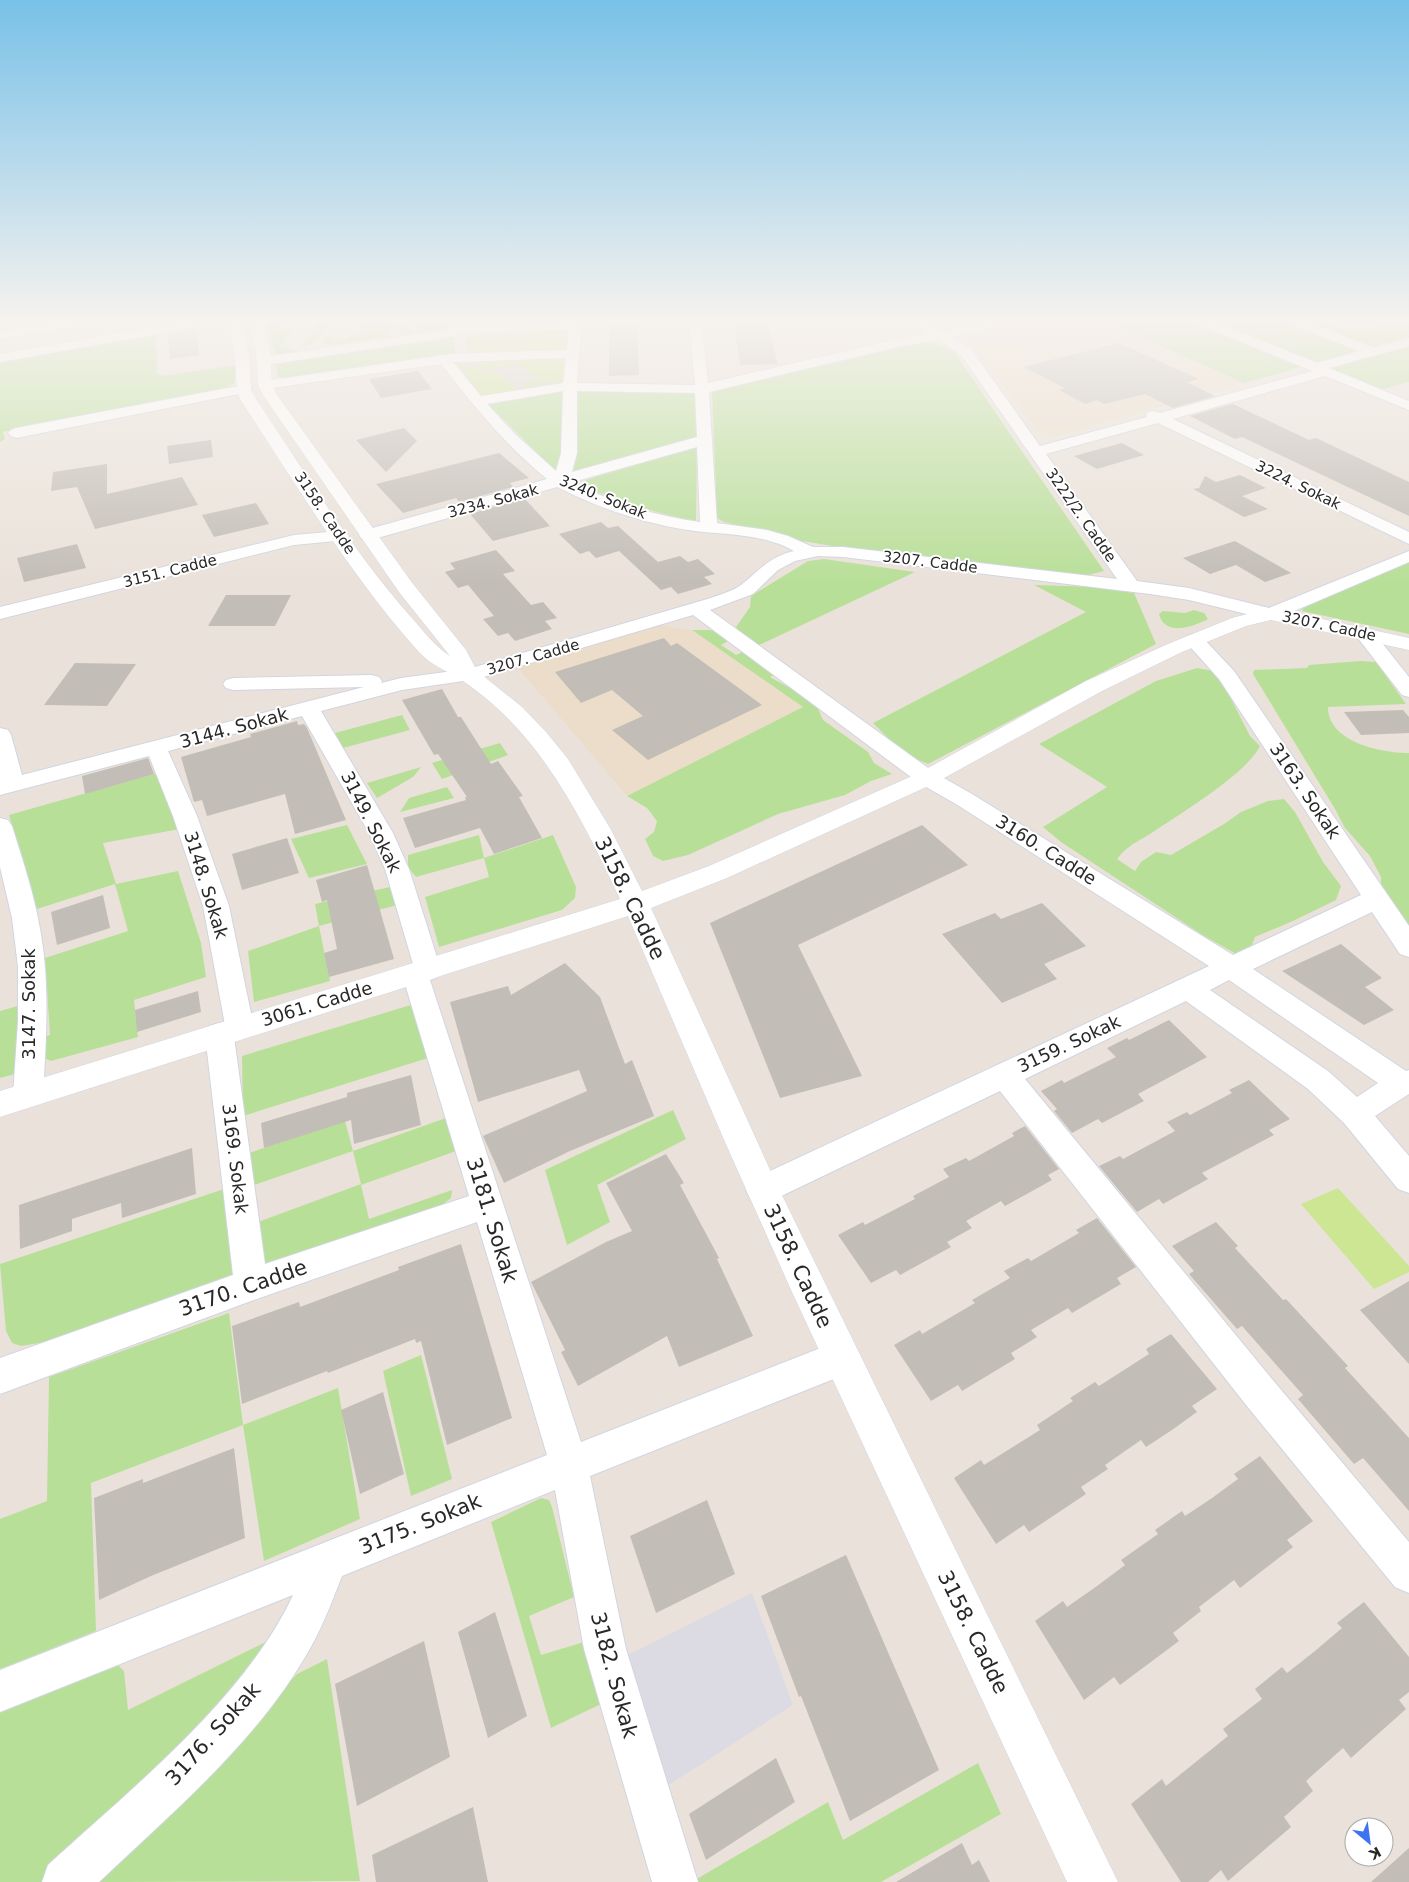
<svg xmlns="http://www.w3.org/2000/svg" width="1409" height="1882" font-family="'DejaVu Sans',sans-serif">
	<rect width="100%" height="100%" fill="#eae2da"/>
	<!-- industrial -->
	<polygon fill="#dcdbe3" points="752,1593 793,1705 669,1785 628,1655"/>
	<!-- education -->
	<g fill="#ecddca">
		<polygon points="1046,318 1098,318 1244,383 1057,436 1038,431 971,345 970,339 978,334"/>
		<polygon points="660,625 692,630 803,707 627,796 518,668"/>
	</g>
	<!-- green -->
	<g fill="#b8df98">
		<polygon points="287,318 341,318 325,328 311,345 302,346 317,328 316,321 283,325 283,328 294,327 279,346 301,352 283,355 275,353 266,321"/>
		<path d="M 352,318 L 370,318 L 376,321 L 375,325 L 378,326 L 376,323 C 382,319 388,322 392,326 L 389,328 L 396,325 L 410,327 L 421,335 L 399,338 L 400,330 L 392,330 L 387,337 L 332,345 L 323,343 L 327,335 L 332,335 L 329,339 L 347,340 L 350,336 L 357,336 L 363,328 L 356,326 L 357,324 L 339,324 L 336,328 L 332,328 Z"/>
		<polygon points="376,318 419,320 420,318 447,318 449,326 441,332 425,335 412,325"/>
		<polygon points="460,318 495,318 498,322 505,324 464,327"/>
		<polygon points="1098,318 1187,318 1302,365 1298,368 1244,383"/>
		<polygon points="1199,318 1278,318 1354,347 1359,352 1317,363"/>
		<path d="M 1291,318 L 1342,318 L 1326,319 L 1332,327 L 1378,329 L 1375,324 C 1385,322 1395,330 1407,326 L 1406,323 L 1392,318 L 1409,321 L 1409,338 L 1374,347 L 1367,347 Z"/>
		<polygon points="156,333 157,374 163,376 237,365 234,383 224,389 3,432 5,439 0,442 0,360"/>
		<polygon points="452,336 454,338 455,354 302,378 278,377 276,363"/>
		<path d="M 914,341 C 930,342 940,344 954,352 L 1104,571 L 1088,575 L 851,549 L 802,541 L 724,522 L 717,518 L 712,390 Z"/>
		<polygon points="1409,344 1409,382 1379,390 1323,368"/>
		<polygon points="560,390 697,392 697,436 694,439 568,478 558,474 487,403"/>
		<path d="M 695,447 L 697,448 L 696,521 C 656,514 620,501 583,487 L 586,480 Z"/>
		<polygon points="824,559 915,572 757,646 739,632 736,627 750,607 751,596 808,561"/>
		<polygon points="1409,562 1409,634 1302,611 1304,607"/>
		<polygon points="1034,585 1100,587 1134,593 1156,644 928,764 904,754 873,723 1086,612"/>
		<path d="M 1194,610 L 1204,613 L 1208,619 C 1193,627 1165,637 1159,614 L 1163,611 L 1185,613 Z"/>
		<polygon points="692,630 710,630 732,639 721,645 736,655 747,650 778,673 770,677 815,702 823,720 868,752 874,763 892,774 871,781 845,795 778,814 688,855 663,861 653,856 645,839 654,832 657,821 647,808 627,796 803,707"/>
		<path d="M 1360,661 L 1376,662 L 1406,704 L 1328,707 C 1328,742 1381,753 1409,753 L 1409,941 L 1381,891 L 1381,877 L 1370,856 L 1345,828 L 1335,809 L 1253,674 L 1254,670 L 1307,668 L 1309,665 Z"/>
		<path d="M 1197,668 L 1214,671 L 1225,682 L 1230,697 L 1250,736 L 1260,746 C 1247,773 1183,812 1156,830 C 1140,841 1130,843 1117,859 L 1135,871 L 1141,862 L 1156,852 L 1171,855 L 1224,824 L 1241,812 L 1268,801 L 1284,799 L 1295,812 L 1323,862 L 1341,886 L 1336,900 L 1293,921 L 1255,937 L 1251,947 L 1236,954 L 1201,934 L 1061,842 L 1043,827 L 1107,787 L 1039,744 L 1156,681 Z"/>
		<polygon points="402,715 410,730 343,748 335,733"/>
		<polygon points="500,743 508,755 442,779 432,763"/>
		<polygon points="421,767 413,777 377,798 367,783"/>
		<polygon points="157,773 180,829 103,843 116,884 178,871 201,943 206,977 134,1000 138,1037 51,1061 44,1058 41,1038 50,1035 45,958 128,931 115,884 37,909 9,815"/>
		<polygon points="447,787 454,798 400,812 409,798"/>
		<polygon points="347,825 367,864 309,878 291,839"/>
		<polygon points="479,835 484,858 553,835 576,887 575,898 562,910 439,947 425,897 489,877 484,858 416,877 408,867 408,855"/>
		<polygon points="394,886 401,904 319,926 330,981 254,1002 248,951 319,926 315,904"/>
		<polygon points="414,1004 428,1058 243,1116 242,1056"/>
		<polygon points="21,1005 19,1073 0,1078 0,1011"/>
		<polygon points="673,1110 686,1139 597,1185 610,1222 567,1245 545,1170"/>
		<polygon points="446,1118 456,1151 361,1185 369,1219 452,1190 451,1198 438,1208 268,1265 263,1263 258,1222 361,1184 353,1151 251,1186 246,1154 345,1121 353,1151"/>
		<polygon points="224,1189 234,1273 228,1279 69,1338 21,1346 12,1343 6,1331 0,1264"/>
		<polygon points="229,1313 243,1425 338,1388 360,1519 264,1561 243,1425 91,1483 96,1631 0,1669 0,1519 47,1501 49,1377"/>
		<polygon points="421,1355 452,1479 411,1496 383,1371"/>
		<polygon points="541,1498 549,1500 552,1507 574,1597 529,1616 541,1655 584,1642 603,1703 551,1728 491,1522"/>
		<polygon points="280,1635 236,1696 43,1882 0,1882 0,1710 116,1663 124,1671 128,1710"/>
		<polygon points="327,1659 360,1881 93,1882 297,1674"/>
		<polygon points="978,1763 1001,1814 881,1882 696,1882 695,1880 828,1802 843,1840"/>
	</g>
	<!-- pitch -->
	<g fill="#cce694">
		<polygon points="495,318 562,318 561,325 505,324 498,322"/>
		<polygon points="570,330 566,352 468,355 464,332"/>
		<polygon points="565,358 562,383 482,398 457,369 454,363"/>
		<polygon points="1338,1188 1409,1266 1409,1272 1374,1289 1301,1204"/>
	</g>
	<!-- plaza -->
	<polygon fill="#d7d2cd" points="475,360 480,360 476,365 493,369 519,363 538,379 554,383 562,381 562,383 553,385 533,380 514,393 506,394 516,388 496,372 473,367 458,371 457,369 468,366 454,363 459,361 471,364"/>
	<!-- building -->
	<g fill="#c2bdb6">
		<polygon points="136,318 192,318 152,325"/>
		<polygon points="733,318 766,318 778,364 740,365"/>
		<polygon points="609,326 637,326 639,375 609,376"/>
		<polygon points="196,329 199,355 170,359 168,334"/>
		<polygon points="1119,343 1199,379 1187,382 1215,396 1173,408 1145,394 1104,404 1097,400 1085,404 1059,390 1065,388 1023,367"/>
		<polygon points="418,371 432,389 381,398 369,379"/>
		<polygon points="1233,404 1309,440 1316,438 1409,482 1409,516 1242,437 1235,439 1190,416"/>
		<polygon points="404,428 417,441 386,472 356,440"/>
		<polygon points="211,440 213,457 169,464 167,446"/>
		<polygon points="1122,443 1144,455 1097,469 1074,456"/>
		<polygon points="499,453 529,478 510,483 513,487 459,502 456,498 403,513 376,484"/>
		<polygon points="107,464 107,494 182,477 198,505 95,529 77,487 51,491 53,472"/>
		<polygon points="1240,475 1266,488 1242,496 1268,509 1244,517 1193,489 1199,488 1205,476 1216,482"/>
		<polygon points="524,498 550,526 493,541 470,514"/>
		<polygon points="256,503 269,524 214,537 202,515"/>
		<polygon points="601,522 608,528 618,526 658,562 680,556 688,562 698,559 715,574 704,577 712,584 678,594 671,587 661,590 619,551 596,558 589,551 580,554 559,534"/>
		<polygon points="1235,541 1291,573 1265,582 1236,565 1210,574 1183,558"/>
		<polygon points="77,544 86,568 24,582 17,558"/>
		<polygon points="496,550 515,571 503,574 531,605 543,602 557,618 545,621 552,629 515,641 508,633 498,636 483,619 494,616 468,585 458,588 445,572 455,569 450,563"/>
		<polygon points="226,595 291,595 275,626 208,626"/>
		<polygon points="664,638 671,646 677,643 762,705 648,760 612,730 643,716 612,690 581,703 555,672"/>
		<polygon points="75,663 136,664 107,706 44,705"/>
		<polygon points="442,689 458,717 461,717 491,764 498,761 523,796 519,797 542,838 494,854 480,828 415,848 403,818 466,800 465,797 467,797 438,754 434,755 402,700"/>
		<polygon points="1403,710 1409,717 1409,733 1361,735 1344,712"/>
		<polygon points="297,721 298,725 304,724 307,728 346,820 295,834 285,794 207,816 202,800 194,802 181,757 251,737 250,734"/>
		<polygon points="148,758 154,774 85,794 82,776"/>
		<polygon points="922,825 968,865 798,945 862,1076 780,1098 710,923"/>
		<polygon points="287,838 299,873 242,890 232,854"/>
		<polygon points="367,865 394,959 329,977 324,953 337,949 327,900 322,902 316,880"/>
		<polygon points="103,895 110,928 57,945 51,912"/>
		<polygon points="1042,903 1086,946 1044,964 1057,979 1002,1003 942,934 995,913 1001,919"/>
		<polygon points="1341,944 1382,978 1365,987 1394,1010 1364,1025 1282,971"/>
		<polygon points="565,963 600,997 625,1064 632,1060 654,1116 570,1151 504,1183 483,1136 587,1091 579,1070 478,1102 450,1002 508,986 511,995"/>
		<polygon points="198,991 201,1012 137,1032 135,1010"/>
		<polygon points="1169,1020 1207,1057 1138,1094 1144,1101 1102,1123 1098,1119 1072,1133 1054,1111 1057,1109 1041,1091 1062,1080 1064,1083 1116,1057 1107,1048 1127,1038 1129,1040"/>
		<polygon points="411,1075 421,1125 354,1144 351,1120 264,1148 261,1123 347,1097 347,1093"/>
		<polygon points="1249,1080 1290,1119 1269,1130 1274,1135 1202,1173 1208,1179 1163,1204 1159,1199 1137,1212 1099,1166 1120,1156 1123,1159 1175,1131 1167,1122 1187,1112 1190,1115 1232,1093 1229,1090"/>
		<polygon points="1025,1126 1059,1169 1048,1175 1052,1180 1005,1206 1001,1201 966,1221 972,1228 947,1242 951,1247 900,1275 896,1270 871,1283 838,1235 863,1222 865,1225 915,1199 913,1196 949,1177 943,1169 966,1158 969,1161 1014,1136 1012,1133"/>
		<polygon points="192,1148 196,1194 122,1218 121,1203 72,1219 72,1231 20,1249 19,1205"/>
		<polygon points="666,1154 684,1183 680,1185 719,1258 717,1259 753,1336 679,1367 667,1336 578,1386 561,1352 565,1350 531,1282 606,1242 632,1231 606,1183"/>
		<polygon points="1097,1218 1136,1267 1117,1278 1121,1284 1072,1313 1068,1308 1031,1330 1037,1337 1011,1353 1015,1359 962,1391 958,1385 931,1401 894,1345 920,1330 922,1334 975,1303 972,1300 1010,1278 1004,1271 1028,1258 1031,1261 1079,1233 1076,1230"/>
		<polygon points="1216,1222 1238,1246 1235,1248 1283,1300 1286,1299 1348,1366 1345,1368 1409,1438 1409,1511 1363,1458 1354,1464 1298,1399 1303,1395 1242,1326 1237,1329 1189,1274 1194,1271 1172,1246"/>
		<polygon points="461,1244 512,1418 447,1445 421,1341 416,1343 415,1339 328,1373 327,1371 242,1404 232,1326 299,1302 300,1307 399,1270 398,1267"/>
		<polygon points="1409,1281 1409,1364 1360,1310"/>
		<polygon points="1171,1334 1217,1389 1192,1406 1197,1412 1172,1430 1146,1447 1141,1440 1105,1465 1108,1469 1081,1487 1086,1494 1029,1532 1024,1525 996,1544 954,1478 981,1460 984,1465 1040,1430 1037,1425 1073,1401 1070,1398 1095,1382 1099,1386 1149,1354 1146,1349"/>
		<polygon points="383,1392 404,1474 360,1494 341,1410"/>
		<polygon points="234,1448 245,1538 151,1576 99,1600 94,1498 143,1479 143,1483"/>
		<polygon points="1260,1456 1313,1521 1287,1540 1293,1547 1267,1567 1240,1588 1234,1580 1199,1607 1201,1611 1173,1633 1179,1641 1120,1685 1114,1677 1084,1700 1035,1621 1063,1601 1067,1607 1097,1586 1125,1565 1121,1560 1158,1534 1155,1530 1182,1511 1185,1516 1212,1498 1238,1479 1234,1474"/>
		<polygon points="707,1500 735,1574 656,1613 630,1536"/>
		<polygon points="846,1555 939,1770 850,1821 801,1696 799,1697 761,1596"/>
		<polygon points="1364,1602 1409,1657 1409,1692 1399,1700 1406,1709 1351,1758 1343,1748 1306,1781 1313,1791 1284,1817 1291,1827 1228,1881 1221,1870 1208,1882 1181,1882 1131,1804 1162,1779 1166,1786 1228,1736 1223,1729 1262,1699 1255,1689 1282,1667 1287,1673 1315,1651 1342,1628 1337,1623"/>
		<polygon points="495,1612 527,1716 488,1738 458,1632"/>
		<polygon points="424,1641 450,1757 357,1806 335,1684"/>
		<polygon points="776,1758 795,1802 706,1860 689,1814"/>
		<polygon points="473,1807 488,1882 376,1882 372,1855"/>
		<polygon points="962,1843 972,1865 979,1860 990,1882 896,1882"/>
		<polygon points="1409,1848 1409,1882 1371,1882"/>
	</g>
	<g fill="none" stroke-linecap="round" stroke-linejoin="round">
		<defs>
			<g id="minor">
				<polygon points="79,318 108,318 102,322 0,339 0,331"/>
				<polygon points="203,318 231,318 225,322 0,362 0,354"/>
				<path d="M 570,318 L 582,318 L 577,383 L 695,385 L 689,318 L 701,318 L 708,383 L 906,337 L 928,334 L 902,318 L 918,318 L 943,332 L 1003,318 L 1026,318 L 1024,321 L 953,337 L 971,349 L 1040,446 L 1147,417 L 1146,415 L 1148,412 L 1153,411 L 1160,413 L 1312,371 L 1190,321 L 1188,318 L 1205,318 L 1317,363 L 1360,351 L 1281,321 L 1279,318 L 1297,318 L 1374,348 L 1409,338 L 1409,346 L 1329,368 L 1409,401 L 1409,410 L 1325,376 L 1173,419 L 1409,532 L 1409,544 L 1158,423 L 1046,454 L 1137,581 L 1189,588 L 1269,608 L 1409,551 L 1409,562 L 1278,618 L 1271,620 L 1189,600 L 1150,594 L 843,557 L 818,556 L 795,561 L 778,570 L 753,594 L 710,610 L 935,773 L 972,794 L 1233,955 L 1361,895 L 1219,679 L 1184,640 L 1187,636 L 1194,634 L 1201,636 L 1234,671 L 1409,926 L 1409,957 L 1400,954 L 1372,912 L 1253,969 L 1406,1071 L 1409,1070 L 1409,1094 L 1375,1116 L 1409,1156 L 1409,1193 L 1398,1189 L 1344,1123 L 1308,1089 L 1186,1001 L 1025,1079 L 1272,1379 L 1409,1542 L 1409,1593 L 1395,1587 L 1246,1405 L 1000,1091 L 773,1200 L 762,1204 L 751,1200 L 746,1190 L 751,1180 L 1209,966 L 956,804 L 919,783 L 693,615 L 477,679 L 402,690 L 321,711 L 393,833 L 409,869 L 441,970 L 438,977 L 430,980 L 581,1442 L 841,1340 L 854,1345 L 859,1358 L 854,1371 L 590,1476 L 626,1649 L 698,1882 L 652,1882 L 584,1649 L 555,1490 L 342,1576 C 333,1599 324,1623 312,1645 C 261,1738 175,1810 99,1882 L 42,1882 L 48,1865 C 130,1790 246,1697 293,1595 L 0,1712 L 0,1670 L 547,1455 L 477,1222 L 251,1301 L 0,1394 L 0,1358 L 233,1275 L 205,1034 L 209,1026 L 219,1023 L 225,1025 L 203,906 L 173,816 L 149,756 L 0,795 L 0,728 L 8,730 L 11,735 L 22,775 L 364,687 L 233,690 L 226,688 L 223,684 L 226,680 L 233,678 L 372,675 L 379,677 L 382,681 L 381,683 L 401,678 L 468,669 L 711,598 C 721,594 733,591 741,585 C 759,571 770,556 794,551 C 763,533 722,535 688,530 C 643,523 598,508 557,487 L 374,539 L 368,540 L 362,539 L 359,535 L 362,531 L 547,479 C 505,445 473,405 441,364 L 265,389 L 258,385 L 265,381 L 452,354 L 567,350 L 569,330 L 463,333 L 457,336 L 265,365 L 258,361 L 265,357 L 451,329 L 457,325 L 569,322 ZM 939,340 L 961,355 L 1117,579 L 843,547 L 813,547 L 788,536 L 767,530 L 717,523 L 709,392 L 906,345 ZM 566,358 L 563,383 L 481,396 L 453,362 ZM 563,391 L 561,453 L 556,471 L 515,434 L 487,404 ZM 577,391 L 695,393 L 697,437 L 572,472 L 577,453 ZM 697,447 L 700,522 C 656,516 612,503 573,482 ZM 302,716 L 369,833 L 385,869 L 413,964 L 405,967 L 402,974 L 469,1196 L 265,1264 L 234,1037 L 240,1039 L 250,1036 L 254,1028 L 229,906 L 197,816 L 168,751 ZM 1229,980 L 1378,1083 L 1357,1097 L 1328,1071 L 1210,990 Z"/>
				<polygon points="244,385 249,386 251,389 249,392 16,438 11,436 8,433 11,430 16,428"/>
				<polygon points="340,531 346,532 349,536 346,540 294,545 0,619 0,607 294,535"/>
				<polygon points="1364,627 1371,629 1409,677 1409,697 1402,695 1354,633 1357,629"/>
				<path d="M 0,818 L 8,820 L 12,826 C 23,861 35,897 41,934 C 50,987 46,1041 43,1095 L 38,1104 L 28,1107 L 18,1104 L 13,1095 L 18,1022 L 18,967 L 12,918 L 0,867 Z"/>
			</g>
			<path id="tertiary" d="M 228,318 L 242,318 L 249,357 L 251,389 L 256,399 C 305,472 351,549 410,616 C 423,630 434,646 450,656 L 399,592 L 263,395 L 258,385 L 256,351 L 247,318 L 261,318 L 270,351 L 272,385 L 277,395 L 413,584 L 466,650 L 477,671 L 522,707 L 546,732 L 568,759 L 610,828 L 642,891 L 709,866 L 919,773 L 1086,681 L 1168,644 L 1232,618 L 1271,608 L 1409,638 L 1409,650 L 1271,620 L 1246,626 L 1182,652 L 1102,691 L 935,783 L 727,878 L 651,908 L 776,1183 L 1118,1882 L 1067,1882 L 792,1292 L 725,1142 L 628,916 L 0,1117 L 0,1091 L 620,899 C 587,829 553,759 496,707 C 485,697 472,687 460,679 C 445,670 431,665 419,652 C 350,575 297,486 240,399 L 237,389 L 235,357 Z"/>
		</defs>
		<!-- minor casing -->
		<use href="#minor" stroke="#d0d5e1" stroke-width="2"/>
		<!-- tertiary casing -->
		<use href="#tertiary" stroke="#d0d5e1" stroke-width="1"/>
		<!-- minor -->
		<use href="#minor" fill="#fff" fill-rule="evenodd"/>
		<!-- tertiary -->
		<use href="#tertiary" fill="#fff" fill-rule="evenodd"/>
	</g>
	<!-- sky -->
	<linearGradient id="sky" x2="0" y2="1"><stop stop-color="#78c1e8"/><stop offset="0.55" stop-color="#f6f2ee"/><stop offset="1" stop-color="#f6f2ee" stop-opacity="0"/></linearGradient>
	<rect width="1409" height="582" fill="url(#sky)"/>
	<g text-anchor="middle" stroke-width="4" stroke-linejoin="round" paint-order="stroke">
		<!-- far-street labels -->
		<g font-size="15" fill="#282828" stroke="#fff">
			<text transform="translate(1298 485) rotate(26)" y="5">3224. Sokak</text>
			<text transform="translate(603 497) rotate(22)" y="5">3240. Sokak</text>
			<text transform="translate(493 501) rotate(-15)" y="5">3234. Sokak</text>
			<text transform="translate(325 513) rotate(56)" y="5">3158. Cadde</text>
			<text transform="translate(1081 515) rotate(55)" y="5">3222/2. Cadde</text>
			<text transform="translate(930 562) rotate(7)" y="5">3207. Cadde</text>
			<text transform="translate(170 571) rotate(-14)" y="5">3151. Cadde</text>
			<text transform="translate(1329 626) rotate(12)" y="5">3207. Cadde</text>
			<text transform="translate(533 657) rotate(-16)" y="5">3207. Cadde</text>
		</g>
		<!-- street labels -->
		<g font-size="18" fill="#282828" stroke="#fff">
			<text transform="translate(234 728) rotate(-15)" y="6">3144. Sokak</text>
			<text transform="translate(1305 791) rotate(56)" y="6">3163. Sokak</text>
			<text transform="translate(371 822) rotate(63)" y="6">3149. Sokak</text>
			<text transform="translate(1046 850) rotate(32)" y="6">3160. Cadde</text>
			<text transform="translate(206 885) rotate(73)" y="6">3148. Sokak</text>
			<text transform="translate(29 1004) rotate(-90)" y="6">3147. Sokak</text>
			<text transform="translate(317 1004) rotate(-17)" y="6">3061. Cadde</text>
			<text transform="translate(1069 1044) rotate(-25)" y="6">3159. Sokak</text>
			<text transform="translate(235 1159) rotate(83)" y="6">3169. Sokak</text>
		</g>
		<!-- near-street labels -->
		<g font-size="21" fill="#282828" stroke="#fff">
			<text transform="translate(630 898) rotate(64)" y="7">3158. Cadde</text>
			<text transform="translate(492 1220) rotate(73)" y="7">3181. Sokak</text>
			<text transform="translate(798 1266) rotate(65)" y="7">3158. Cadde</text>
			<text transform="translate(243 1288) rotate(-19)" y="7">3170. Cadde</text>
			<text transform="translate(420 1524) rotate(-22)" y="7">3175. Sokak</text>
			<text transform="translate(973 1632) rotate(64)" y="7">3158. Cadde</text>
			<text transform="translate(614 1675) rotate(75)" y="7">3182. Sokak</text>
			<text transform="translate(213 1734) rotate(-48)" y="7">3176. Sokak</text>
		</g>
	</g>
	<!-- north arrow -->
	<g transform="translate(1369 1842) rotate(151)"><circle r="24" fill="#ffffff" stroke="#a9a9a9"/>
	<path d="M0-4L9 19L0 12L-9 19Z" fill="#3f72f3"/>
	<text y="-8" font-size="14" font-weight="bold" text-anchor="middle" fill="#282828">K</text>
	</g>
</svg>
